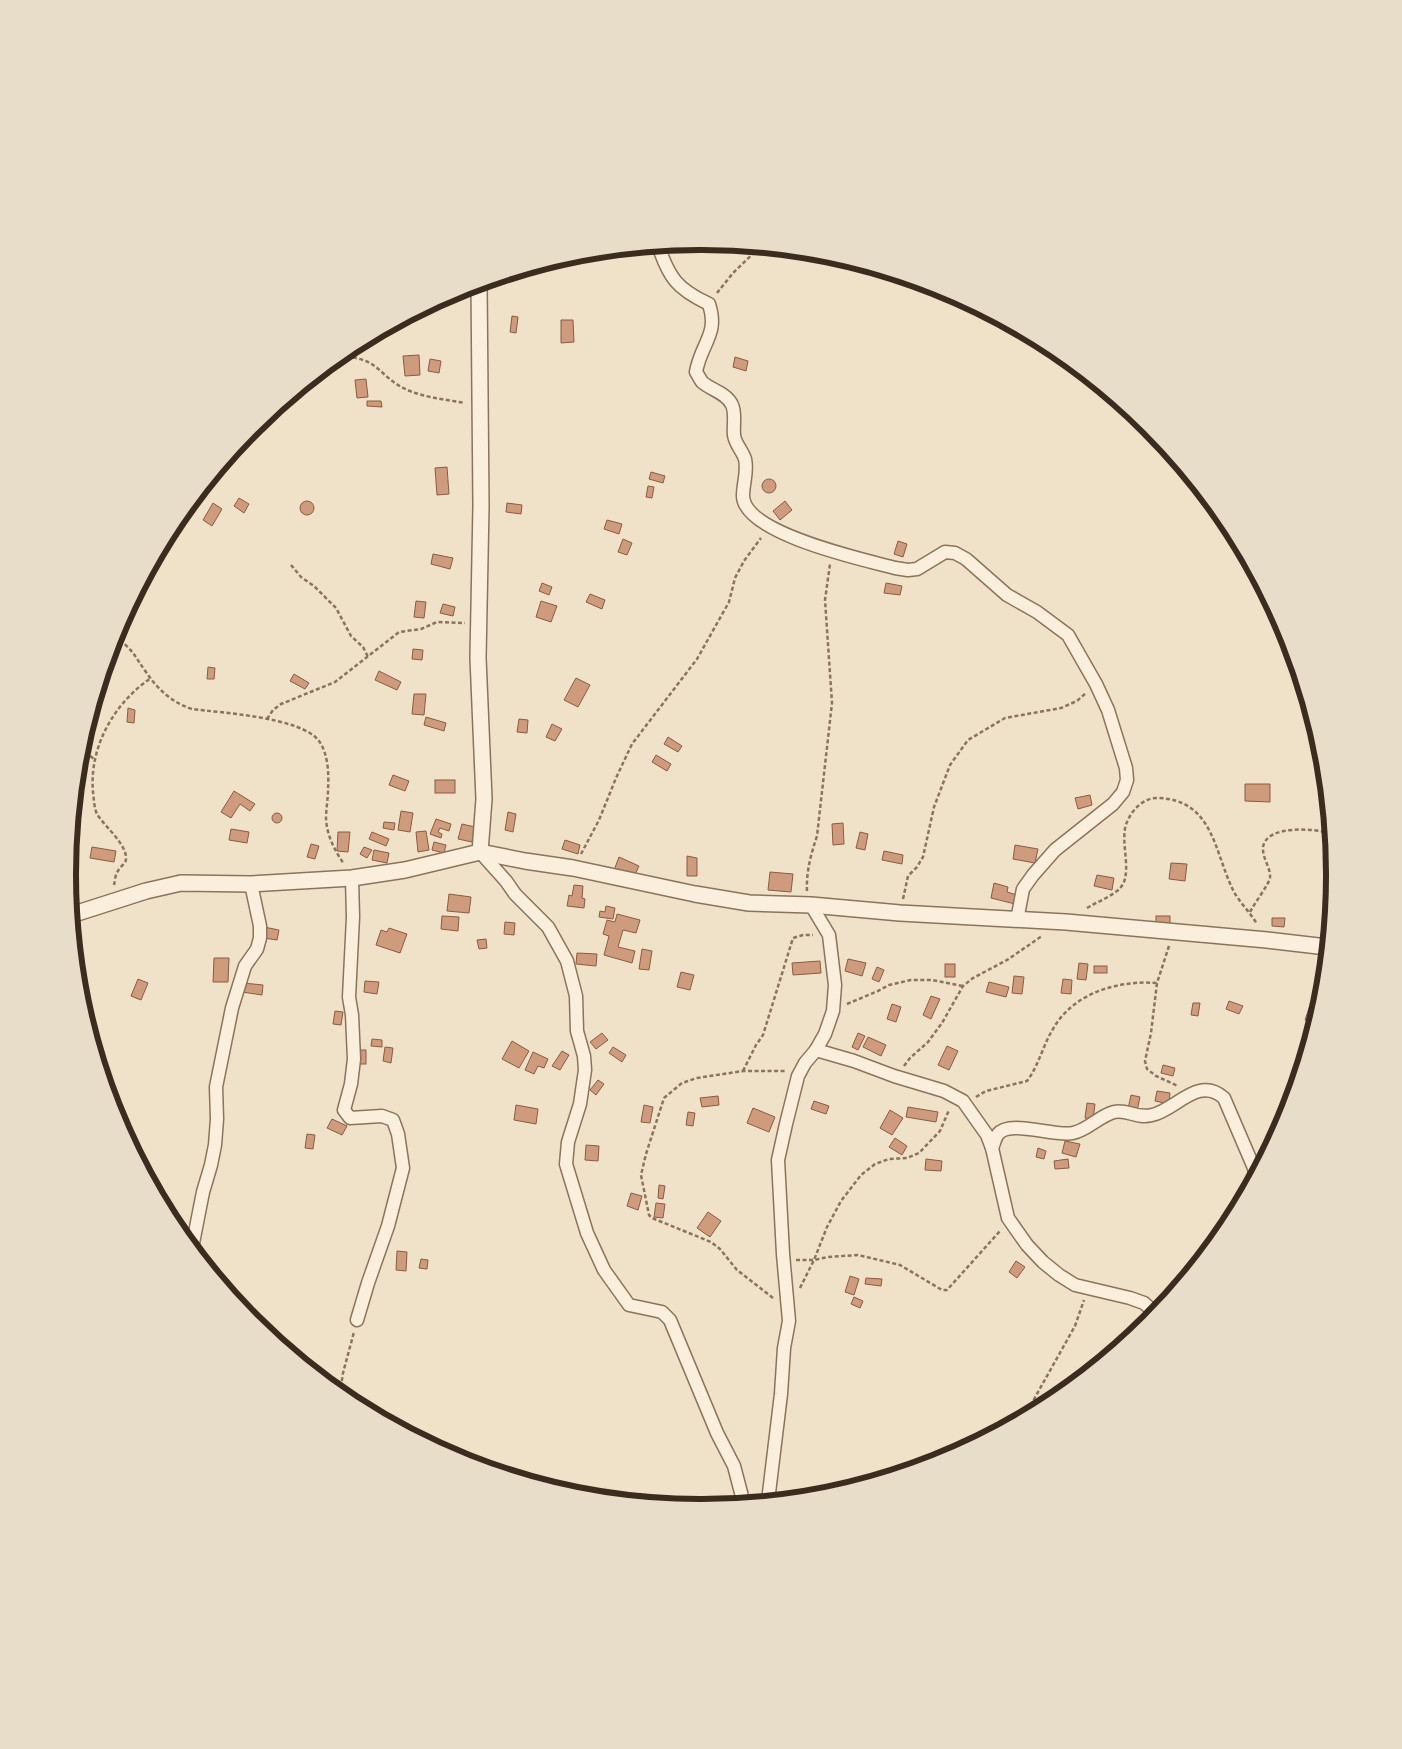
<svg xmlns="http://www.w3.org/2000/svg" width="1402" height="1749" font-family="Bitter,serif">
	<rect width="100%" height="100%" fill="#f0e2c8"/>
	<!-- building -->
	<g fill="#ce9b7d" stroke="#8c5b41">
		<polygon points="512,316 518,317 516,333 510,332"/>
		<polygon points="561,320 573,320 574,342 561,343"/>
		<polygon points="419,355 420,375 405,376 403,356"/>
		<polygon points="735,357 748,361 746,371 733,367"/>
		<polygon points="430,359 441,361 439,373 428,371"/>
		<polygon points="366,379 368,397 357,398 355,380"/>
		<polygon points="367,401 381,401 382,407 367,406"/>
		<polygon points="447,467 449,494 437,495 435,468"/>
		<polygon points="651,472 665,476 663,483 649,479"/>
		<circle cx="769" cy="486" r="7"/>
		<polygon points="648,486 654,487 652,498 646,497"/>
		<polygon points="239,498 249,504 244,513 234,506"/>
		<polygon points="785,501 792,510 780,520 773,511"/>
		<circle cx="307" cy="508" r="7"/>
		<polygon points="213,503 222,509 212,526 203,520"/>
		<polygon points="507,503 522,505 521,514 506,512"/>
		<polygon points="607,520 622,524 619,534 604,529"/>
		<polygon points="623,539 632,543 627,555 618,552"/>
		<polygon points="898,541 907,544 903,557 894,554"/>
		<polygon points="433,554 453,558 450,569 431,564"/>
		<polygon points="542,583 552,587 549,595 539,591"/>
		<polygon points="886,583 902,586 900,595 884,593"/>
		<polygon points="590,594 605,600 602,609 586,602"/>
		<polygon points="416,601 426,602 424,618 414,617"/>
		<polygon points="541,601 557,606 551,622 536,617"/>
		<polygon points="443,604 455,607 453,616 440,613"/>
		<polygon points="413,649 423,650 422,660 412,659"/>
		<polygon points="208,667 215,668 214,679 207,679"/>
		<polygon points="379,671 401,682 397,690 375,680"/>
		<polygon points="294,674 309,683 305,689 290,681"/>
		<polygon points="576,678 590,685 578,707 564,700"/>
		<polygon points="414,694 426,694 424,715 412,714"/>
		<polygon points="128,708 135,710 134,723 127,722"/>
		<polygon points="426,717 446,723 444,731 424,725"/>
		<polygon points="519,719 528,720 527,733 517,732"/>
		<polygon points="552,724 562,729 555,741 546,737"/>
		<polygon points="668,737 682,746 678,752 664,744"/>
		<polygon points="656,755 671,764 667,771 652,762"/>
		<polygon points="393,775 409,781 405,791 389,785"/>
		<rect x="435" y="780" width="20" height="13"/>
		<polygon points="1245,784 1270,784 1270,802 1245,801"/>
		<polygon points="234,791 255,804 250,811 240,804 231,818 221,812"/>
		<polygon points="1090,795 1092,805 1078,809 1075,798"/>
		<polygon points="401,811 413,813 410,832 398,830"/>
		<polygon points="508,812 516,814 513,832 505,830"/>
		<circle cx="277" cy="818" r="5"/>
		<polygon points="436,819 451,824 449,831 440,828 438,832 442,834 441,838 430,834"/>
		<polygon points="384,822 395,823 394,830 383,828"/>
		<polygon points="843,823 844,844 833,845 832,824"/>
		<polygon points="462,824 475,827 472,842 458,839"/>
		<polygon points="231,829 249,832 247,843 229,840"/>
		<polygon points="426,831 429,850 418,852 416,832"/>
		<polygon points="338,832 350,832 348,852 337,851"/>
		<polygon points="372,832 389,839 386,846 369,839"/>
		<polygon points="860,832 868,834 865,850 856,848"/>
		<polygon points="565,840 580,845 578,854 562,849"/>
		<polygon points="434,842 446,845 444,853 432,850"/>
		<polygon points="311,844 319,846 315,859 307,857"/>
		<polygon points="1015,845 1038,849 1035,863 1013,859"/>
		<polygon points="92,847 116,851 114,862 90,858"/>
		<polygon points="364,847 372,850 367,858 360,854"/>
		<polygon points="374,850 389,853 387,863 372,860"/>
		<polygon points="884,851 903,855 902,864 882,860"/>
		<polygon points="687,856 697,858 697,876 687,876"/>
		<polygon points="619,857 639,866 632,881 613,873"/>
		<polygon points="1171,863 1187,864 1185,881 1169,879"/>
		<polygon points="770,872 793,874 791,892 768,890"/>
		<polygon points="1097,875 1114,878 1112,890 1094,886"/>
		<polygon points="994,883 1008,887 1007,892 1017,895 1015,904 991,898"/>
		<polygon points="574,885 583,886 582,898 585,899 584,908 567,906 569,895 572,896"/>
		<polygon points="449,894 471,897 469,913 447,911"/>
		<polygon points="606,906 615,908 613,919 599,917 600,911 605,912"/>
		<polygon points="617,914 640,920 636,933 623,930 618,947 635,951 632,963 604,955 609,936 603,934 607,920 615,922"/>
		<polygon points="442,916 459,917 458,931 441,929"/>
		<rect x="1156" y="916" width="14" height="9"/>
		<polygon points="1272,918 1285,918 1284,927 1272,926"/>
		<polygon points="505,922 515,923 514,935 504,934"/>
		<polygon points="264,927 279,930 277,940 263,938"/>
		<polygon points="389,928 407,934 400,953 376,945 381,930 387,932"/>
		<polygon points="486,939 487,948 479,949 477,940"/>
		<polygon points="642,949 652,951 649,970 639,969"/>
		<polygon points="577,953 597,954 596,966 576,964"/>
		<polygon points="214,958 229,958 228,982 213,982"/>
		<polygon points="848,959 866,963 862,976 845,971"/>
		<polygon points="820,961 821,973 793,975 792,963"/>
		<polygon points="1079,963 1088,964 1086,980 1077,979"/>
		<rect x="945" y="964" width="10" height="13"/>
		<rect x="1094" y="966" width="13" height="7"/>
		<polygon points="877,967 884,970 879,982 872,979"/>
		<polygon points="681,972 694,975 690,990 677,987"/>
		<polygon points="1014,976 1024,977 1022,994 1012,993"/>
		<polygon points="138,979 148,983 141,1000 131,996"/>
		<polygon points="1063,979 1072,980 1071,994 1061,993"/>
		<polygon points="1315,980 1324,981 1322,997 1314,996"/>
		<polygon points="365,981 379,982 377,994 364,992"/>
		<polygon points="989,982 1009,987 1006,997 986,992"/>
		<polygon points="243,983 263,985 262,995 242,992"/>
		<polygon points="931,996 940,999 931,1019 923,1015"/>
		<polygon points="1229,1001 1243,1006 1239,1014 1226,1009"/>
		<polygon points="1193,1003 1200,1003 1198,1016 1191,1015"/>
		<polygon points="892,1004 901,1007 896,1022 887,1019"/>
		<polygon points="1310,1005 1317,1007 1313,1022 1305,1020"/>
		<polygon points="335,1011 343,1012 341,1025 333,1024"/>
		<polygon points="602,1033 608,1040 596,1049 590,1042"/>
		<polygon points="858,1033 865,1036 858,1050 852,1047"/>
		<polygon points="868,1037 886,1045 881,1056 863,1047"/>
		<polygon points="372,1039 382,1040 382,1047 371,1046"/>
		<polygon points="512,1041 529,1051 519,1068 502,1059"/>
		<polygon points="947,1046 958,1051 949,1070 938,1065"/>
		<polygon points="385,1047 393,1048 391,1063 383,1061"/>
		<polygon points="613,1047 626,1055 622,1062 609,1053"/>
		<rect x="359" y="1050" width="7" height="14"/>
		<polygon points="562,1051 569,1055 560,1070 552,1066"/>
		<polygon points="533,1052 548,1059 544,1068 538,1066 534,1074 525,1070"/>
		<polygon points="1163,1065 1175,1068 1173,1076 1161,1073"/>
		<polygon points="598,1080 604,1084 596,1095 590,1090"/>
		<polygon points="1157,1091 1170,1093 1169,1104 1155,1101"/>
		<polygon points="1131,1095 1140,1097 1137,1111 1128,1109"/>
		<polygon points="718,1096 719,1105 702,1107 700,1098"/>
		<polygon points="814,1101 829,1106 826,1114 811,1109"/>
		<polygon points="1087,1103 1095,1104 1093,1119 1085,1118"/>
		<polygon points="516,1105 538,1109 536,1124 514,1120"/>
		<polygon points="644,1105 653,1107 650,1123 641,1122"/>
		<polygon points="908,1107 938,1112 936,1122 906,1117"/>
		<polygon points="753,1108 775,1117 769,1132 747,1123"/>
		<polygon points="890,1110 903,1118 892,1135 880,1128"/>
		<polygon points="688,1112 695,1113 693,1126 686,1125"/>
		<polygon points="332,1119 347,1126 342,1135 327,1128"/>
		<polygon points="307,1134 315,1135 313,1149 305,1148"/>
		<polygon points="895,1138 907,1146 902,1155 889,1147"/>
		<polygon points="1065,1141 1080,1144 1076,1157 1062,1153"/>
		<polygon points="586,1145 599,1146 598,1161 585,1160"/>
		<polygon points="1038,1148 1046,1151 1044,1159 1036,1157"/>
		<polygon points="926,1159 942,1161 941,1171 925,1170"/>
		<polygon points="1068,1159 1069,1168 1055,1169 1054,1161"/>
		<polygon points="659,1185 665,1186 663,1199 658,1198"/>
		<polygon points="631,1193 642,1196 638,1210 627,1206"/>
		<polygon points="656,1203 665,1204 663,1218 654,1217"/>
		<polygon points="708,1212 721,1221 710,1237 697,1228"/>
		<polygon points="397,1251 407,1252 406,1271 396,1270"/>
		<polygon points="421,1259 428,1260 427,1269 419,1268"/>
		<polygon points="1016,1261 1025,1267 1017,1278 1009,1272"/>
		<polygon points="850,1276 859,1279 854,1295 845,1292"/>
		<polygon points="866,1278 882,1279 881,1286 865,1284"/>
		<polygon points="854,1297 863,1301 860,1308 851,1304"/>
	</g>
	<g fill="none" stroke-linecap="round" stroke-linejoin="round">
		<defs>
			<g id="minor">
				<path d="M 658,245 C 669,278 677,289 709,304 C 719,335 701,343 696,372 C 698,375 700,379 702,382 C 711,390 727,393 732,405 C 736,413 733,425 734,435 C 735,444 742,450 745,459 C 748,472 743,483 743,496 C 744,534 865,560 895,568 L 908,570 L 917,569 L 945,552 L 955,553 L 966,559 L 1007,595 L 1037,612 L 1068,635 L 1096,684 L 1108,710 L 1126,768 L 1127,780 L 1123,792 L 1113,804 L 1055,850 L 1033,875 L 1023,889 L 1017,920"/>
				<polyline points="480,852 506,881 515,894 548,927 567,961 576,996 577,1031 584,1056 585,1070 580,1104 568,1142 566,1164 587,1233 604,1270 629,1305 662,1312 670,1320 717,1433 734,1466 744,1504"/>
				<polyline points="352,878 353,917 349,997 352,1015 354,1059 351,1084 344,1110 350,1118 382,1116 393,1120 398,1134 403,1168 388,1226 368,1283 357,1320"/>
				<polyline points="816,1050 854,1061 894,1076 944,1091 963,1101 987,1135 992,1148 1008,1218 1027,1245 1043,1262 1059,1275 1075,1285 1130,1298 1144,1303 1153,1311 1154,1316"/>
				<path d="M 992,1148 C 994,1144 995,1138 998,1134 C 1010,1119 1054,1137 1073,1133 C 1088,1130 1099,1116 1114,1112 C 1128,1109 1136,1119 1152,1115 C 1176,1110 1198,1075 1224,1098 L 1254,1168 L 1255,1175"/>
				<polyline points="192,1248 203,1192 211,1165 215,1145 217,1119 216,1087 232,1008 245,966 257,949 260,938 260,926 251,884"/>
				<polyline points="768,1501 781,1394 784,1348 789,1321 783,1254 778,1160 786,1124 798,1076 805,1063 816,1050 825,1034 833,1011 835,985 829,935 811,905"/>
			</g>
			<g id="tertiary">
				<polyline points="479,283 481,506 478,658 484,799 480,852"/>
				<polyline points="71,915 146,891 181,883 251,884 352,878 405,870 480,852 525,861 573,868 695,894 749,903 811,905 900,913 1066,922 1267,940 1327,947"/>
			</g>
		</defs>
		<!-- minor casing -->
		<use href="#minor" stroke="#8c735c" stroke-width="15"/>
		<!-- tertiary casing -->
		<use href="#tertiary" stroke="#8c735c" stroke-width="18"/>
		<!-- path -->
		<g stroke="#8c735c" stroke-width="2.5" stroke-dasharray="4 2.5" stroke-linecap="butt">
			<polyline points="717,293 733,273 760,247"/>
			<path d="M 340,356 C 350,357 361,358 370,363 C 380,369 388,379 398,385 C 417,397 443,399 465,403"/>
			<polyline points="291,565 301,577 314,586 336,608 351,636 363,647 368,657"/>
			<path d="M 114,637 C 132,647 135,657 146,672 C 157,689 173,703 192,709 C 222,713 301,717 319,741 C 328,753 329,774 328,789 C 328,799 326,809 326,819 C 327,836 335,851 344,864"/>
			<polyline points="267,719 273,710 281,704 335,682 399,632 421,629 437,622 465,623"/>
			<polyline points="80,748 94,759"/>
			<polyline points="581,854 599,820 616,778 632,744 697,659 729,602 735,578 744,561 761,538"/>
			<path d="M 114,885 C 115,881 115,875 118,871 C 120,866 126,864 126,859 C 127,844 104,826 97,814 C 94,808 94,799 93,792 C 89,747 114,703 151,678"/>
			<path d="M 807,891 C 806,872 811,854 817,836 L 832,703 L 825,600 L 830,564"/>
			<polyline points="903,899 908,876 917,867 923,857 934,807 950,765 968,740 1005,718 1061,708 1077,701 1086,693"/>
			<path d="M 1087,908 C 1097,902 1108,898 1117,891 C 1136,877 1118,842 1127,822 C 1132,810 1143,798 1157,798 C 1213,799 1214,851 1233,890 C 1239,902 1250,912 1257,924"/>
			<path d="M 1250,912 C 1254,904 1269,884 1270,878 C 1271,868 1262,858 1263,847 C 1267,824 1315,829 1330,833"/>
			<polyline points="1169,946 1157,983 1151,1033 1145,1061 1147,1069 1156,1076 1178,1086"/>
			<polyline points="847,1004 878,991 889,985 911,980 932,980 963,986"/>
			<polyline points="904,1066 910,1058 928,1042 942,1023 963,986 973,978 1007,960 1042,936"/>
			<polyline points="743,1071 756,1045 763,1035 793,938 803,935 813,935"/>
			<path d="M 976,1097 L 986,1091 L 1027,1081 C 1039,1065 1043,1045 1053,1029 C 1073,993 1118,980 1157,983"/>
			<polyline points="796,1260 814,1260 828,1257 858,1255 900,1265 942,1290 947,1290 1000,1231"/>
			<polyline points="800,1288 814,1260 827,1227 841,1201 861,1175 875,1164 889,1159 907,1158 919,1153 940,1131 949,1110"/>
			<polyline points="773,1298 737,1270 720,1249 711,1242 652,1218 649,1215 641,1175 646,1154 664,1098 682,1083 697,1078 743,1071 785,1071"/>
			<polyline points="340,1394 343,1373 354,1332"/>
			<polyline points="1024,1417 1075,1326 1084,1300"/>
			<polyline points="700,1508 724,1503 728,1499"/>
		</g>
		<!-- minor -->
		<use href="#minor" stroke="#faefdc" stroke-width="12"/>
		<!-- tertiary -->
		<use href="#tertiary" stroke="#faefdc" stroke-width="15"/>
	</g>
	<!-- crop -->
	<path d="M0 0H1402V1749H0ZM700 250H702A624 624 0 0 1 1326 874V875A624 624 0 0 1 702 1499H700A624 624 0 0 1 76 875V874A624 624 0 0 1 700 250Z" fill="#e8ddc9" fill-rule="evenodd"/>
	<path fill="none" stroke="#3c2c20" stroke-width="6" d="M700 250H702A624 624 0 0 1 1326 874V875A624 624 0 0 1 702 1499H700A624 624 0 0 1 76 875V874A624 624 0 0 1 700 250Z"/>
</svg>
